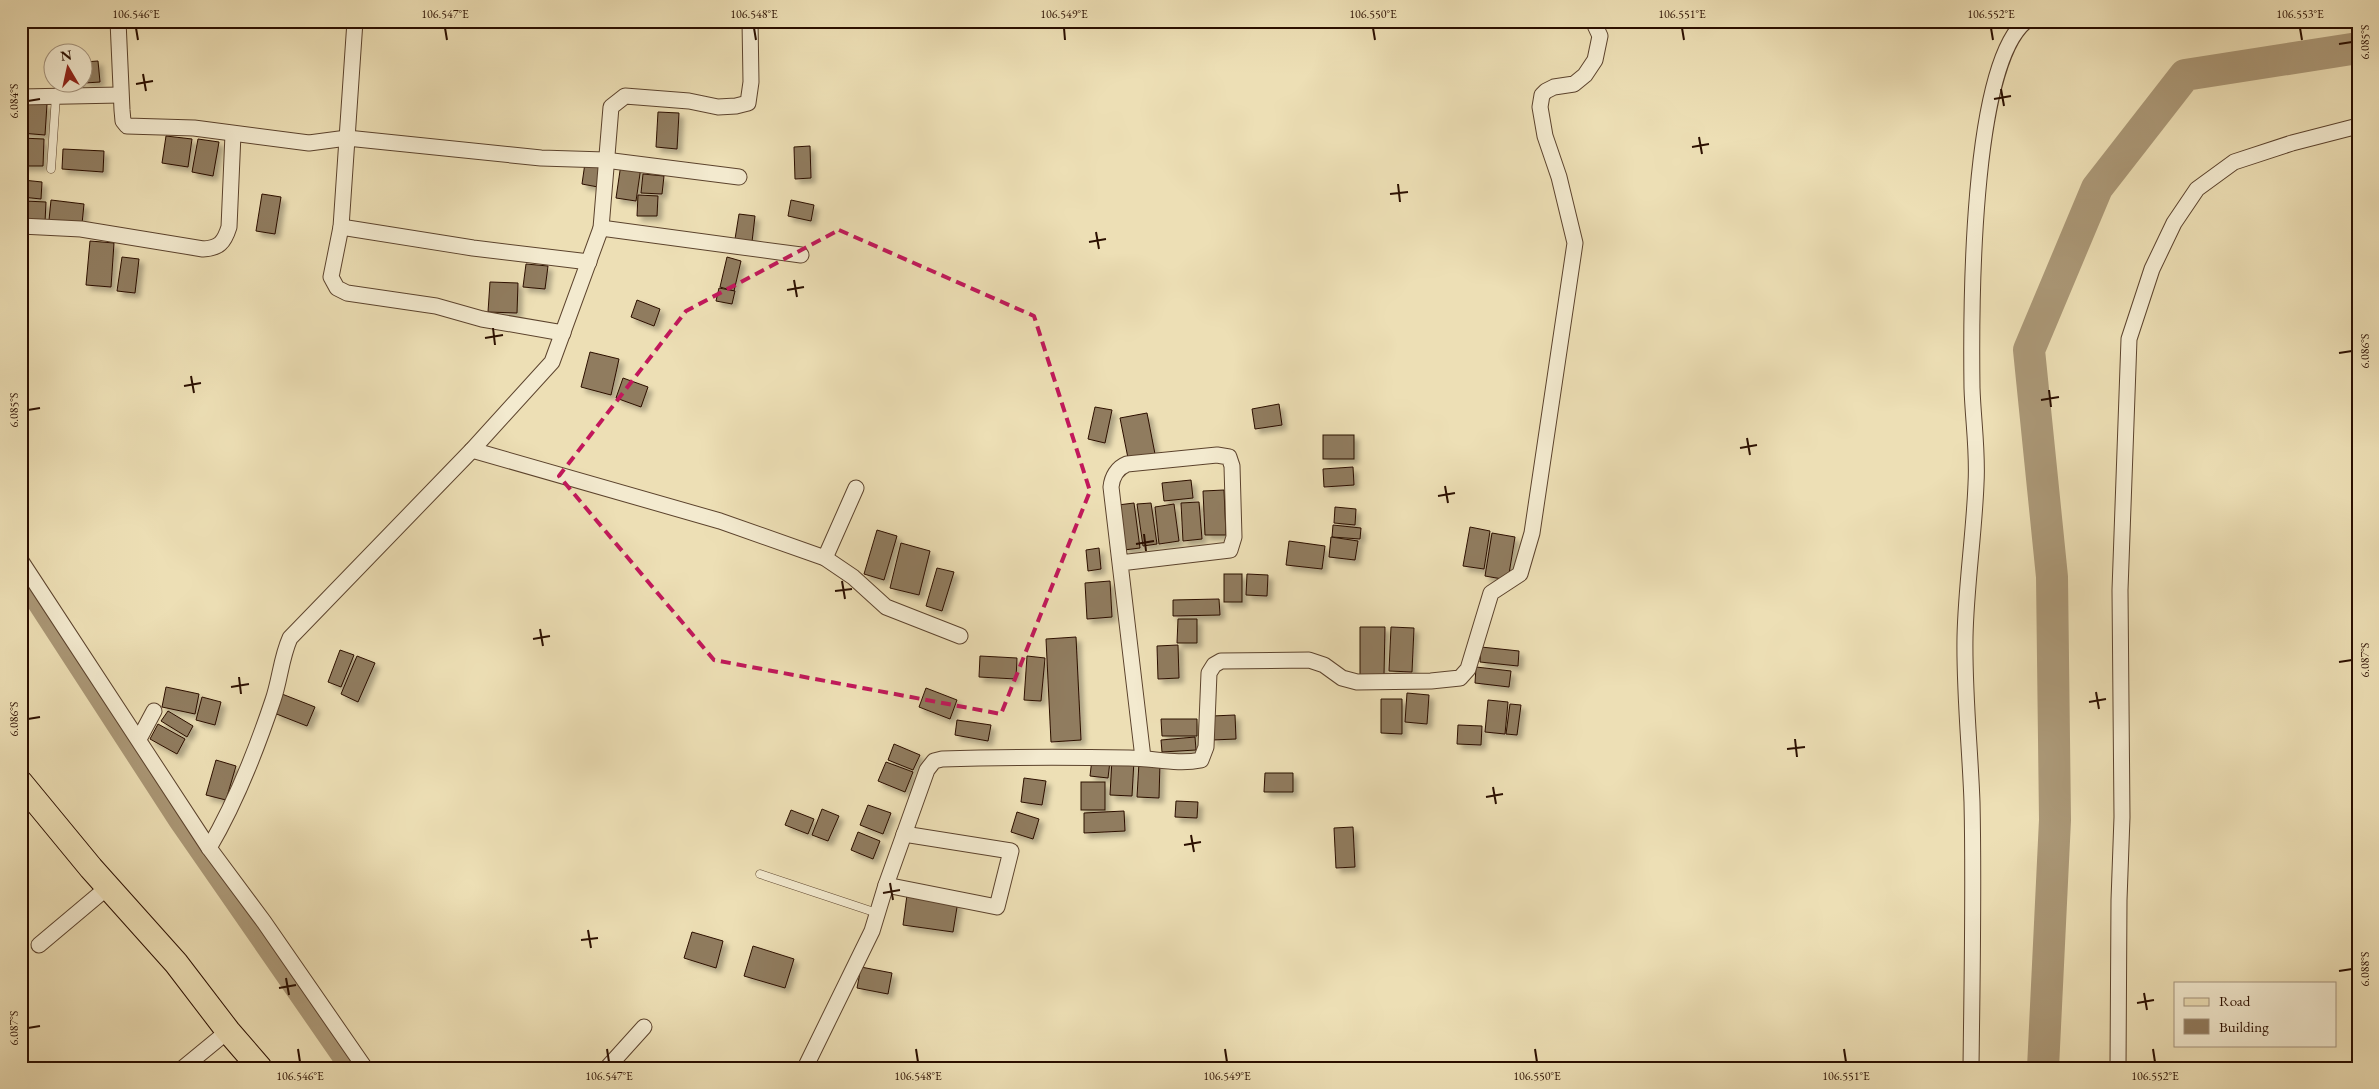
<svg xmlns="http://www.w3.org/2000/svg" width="2379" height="1089" font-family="'EB Garamond',serif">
	<defs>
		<filter id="shadow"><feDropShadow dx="4.5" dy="4.5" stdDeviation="2.5" flood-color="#0004"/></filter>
	</defs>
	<rect width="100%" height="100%" fill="#eddfb5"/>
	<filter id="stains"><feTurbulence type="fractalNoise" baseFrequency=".004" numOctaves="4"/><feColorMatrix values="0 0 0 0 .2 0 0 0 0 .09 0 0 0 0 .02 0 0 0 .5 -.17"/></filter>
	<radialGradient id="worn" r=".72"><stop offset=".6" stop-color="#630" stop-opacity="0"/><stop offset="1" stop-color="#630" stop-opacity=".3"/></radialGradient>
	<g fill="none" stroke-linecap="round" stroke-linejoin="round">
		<!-- canal -->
		<polyline stroke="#ab9877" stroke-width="19" points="21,579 178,821 349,1068"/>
		<!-- river -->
		<polyline stroke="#ab9877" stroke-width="32" points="2043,1068 2055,820 2052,577 2029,350 2097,188 2185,75 2358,48"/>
	</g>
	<!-- building -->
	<g fill="#907b5e" stroke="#2b0f00" filter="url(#shadow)">
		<polygon points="98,61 100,82 85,83 84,62"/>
		<polygon points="82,79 83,85 70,87 70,82 82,82"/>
		<polygon points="21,102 47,104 45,135 21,133"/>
		<polygon points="658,112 679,113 677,149 656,147"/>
		<polygon points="166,136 192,139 188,167 162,163"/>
		<polygon points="21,138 44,139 43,166 21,166"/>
		<polygon points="198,139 219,142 213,176 192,172"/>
		<polygon points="810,146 811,178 795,179 794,147"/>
		<polygon points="63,149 104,151 103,172 62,169"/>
		<polygon points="585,163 602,166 598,187 582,184"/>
		<polygon points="621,164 641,167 636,201 616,198"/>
		<polygon points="643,174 664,176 662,194 641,193"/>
		<polygon points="23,180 42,182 41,199 22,197"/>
		<polygon points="262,194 281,197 275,234 256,231"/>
		<polygon points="638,195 658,196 657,216 637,216"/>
		<polygon points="51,200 84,204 82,224 49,220"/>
		<polygon points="791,200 814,205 811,221 788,216"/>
		<polygon points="25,201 46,202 45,222 23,220"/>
		<polygon points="739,214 755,216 752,242 735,239"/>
		<polygon points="90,241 114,243 111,287 86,285"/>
		<polygon points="122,257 139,259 135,293 117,291"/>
		<polygon points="727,257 741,261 734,291 720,287"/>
		<polygon points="526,264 548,266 545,289 523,287"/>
		<polygon points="490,282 518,283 517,313 488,312"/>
		<polygon points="719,288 735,291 732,304 716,301"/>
		<polygon points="637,300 660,309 654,326 631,317"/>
		<polygon points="590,352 619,359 611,395 581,387"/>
		<polygon points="623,378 648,387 641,407 616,398"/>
		<polygon points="1279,404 1282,425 1255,429 1252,409"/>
		<polygon points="1095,407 1112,410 1105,443 1088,439"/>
		<polygon points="1147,413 1155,454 1128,458 1120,418"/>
		<rect x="1323" y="435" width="31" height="24"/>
		<polygon points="1353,467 1354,485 1324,487 1323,469"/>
		<polygon points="1191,480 1193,498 1164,501 1162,483"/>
		<polygon points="1224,490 1226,535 1205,535 1203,491"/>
		<polygon points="1199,502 1202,539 1183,541 1181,503"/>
		<polygon points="1134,503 1140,548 1124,550 1118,505"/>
		<polygon points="1151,503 1157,544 1143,546 1137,504"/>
		<polygon points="1174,504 1179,541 1159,544 1155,507"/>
		<polygon points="1335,507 1356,509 1355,525 1334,523"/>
		<polygon points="1333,525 1361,528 1360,539 1332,537"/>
		<polygon points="1470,527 1490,531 1484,569 1463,566"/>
		<polygon points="877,530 897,536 884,580 864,574"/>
		<polygon points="1492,533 1515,537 1508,580 1485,576"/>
		<polygon points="1331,537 1358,541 1355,560 1329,557"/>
		<polygon points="1289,541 1325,546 1322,569 1286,565"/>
		<polygon points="901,543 930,551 919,595 890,588"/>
		<polygon points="1099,548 1101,569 1088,571 1086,550"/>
		<polygon points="937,568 954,572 942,611 926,606"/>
		<rect x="1224" y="574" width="18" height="28"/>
		<polygon points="1247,574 1268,575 1267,596 1246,595"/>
		<polygon points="1110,581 1112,617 1087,619 1085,583"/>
		<polygon points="1219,599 1220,615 1173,616 1173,600"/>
		<polygon points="1178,619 1197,619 1197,643 1177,643"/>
		<polygon points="1360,627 1385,627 1384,675 1360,675"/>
		<polygon points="1391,627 1414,628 1412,672 1389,671"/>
		<polygon points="1076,637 1081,740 1051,742 1046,639"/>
		<polygon points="1178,645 1179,678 1158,679 1157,646"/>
		<polygon points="1481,647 1519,651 1518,666 1480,662"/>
		<polygon points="340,650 354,655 341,687 328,682"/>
		<polygon points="357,656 375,663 358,702 341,694"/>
		<polygon points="980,656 1017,658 1016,679 979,677"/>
		<polygon points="1027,656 1045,658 1041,701 1024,700"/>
		<polygon points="1476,667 1511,671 1509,687 1475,683"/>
		<polygon points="166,687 199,694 195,714 162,707"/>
		<polygon points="926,688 957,700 950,719 919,707"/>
		<polygon points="1407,693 1429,695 1427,724 1405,722"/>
		<polygon points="282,694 315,707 307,726 274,713"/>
		<polygon points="202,697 221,702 215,725 196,720"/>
		<polygon points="1381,699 1402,699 1402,734 1381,733"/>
		<polygon points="1488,700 1508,702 1505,734 1485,732"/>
		<polygon points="1510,704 1521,705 1517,735 1506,734"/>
		<polygon points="168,711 193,726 187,737 161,721"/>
		<polygon points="1235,715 1236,739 1212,740 1212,716"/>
		<polygon points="1161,719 1197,719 1197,736 1162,736"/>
		<polygon points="957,720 991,725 988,741 955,735"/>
		<polygon points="158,724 185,739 177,754 150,739"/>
		<polygon points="1458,725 1482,726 1481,745 1457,744"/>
		<polygon points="1195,737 1196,750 1162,752 1161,740"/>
		<polygon points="894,744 920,755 913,770 888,760"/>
		<polygon points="1092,759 1110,761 1108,778 1090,776"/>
		<polygon points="1112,759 1134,760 1132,796 1110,795"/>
		<polygon points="216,760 236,766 226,800 206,795"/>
		<polygon points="886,762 913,772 905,792 878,781"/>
		<polygon points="1139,762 1160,762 1159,798 1137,797"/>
		<polygon points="1265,773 1293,773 1293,792 1264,792"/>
		<polygon points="1024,778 1046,781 1042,805 1021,802"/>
		<rect x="1081" y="782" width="24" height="28"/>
		<polygon points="1176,801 1198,802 1197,818 1175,817"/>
		<polygon points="868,805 891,813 883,834 860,825"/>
		<polygon points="822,809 839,816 828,841 812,835"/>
		<polygon points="791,810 814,819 808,834 785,825"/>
		<polygon points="1124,811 1125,831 1084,833 1084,813"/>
		<polygon points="1017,812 1039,819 1033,839 1011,832"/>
		<polygon points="1353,827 1355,867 1336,868 1334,828"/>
		<polygon points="858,832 880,841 873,859 851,850"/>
		<polygon points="907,895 958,901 953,932 903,925"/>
		<polygon points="692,932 723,941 716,968 684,958"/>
		<polygon points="753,946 794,959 785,988 744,976"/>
		<polygon points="861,967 892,973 888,994 857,988"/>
	</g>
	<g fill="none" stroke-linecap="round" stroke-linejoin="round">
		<defs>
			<g id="service">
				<polyline points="51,169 56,96"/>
				<polyline points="760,874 877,913"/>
			</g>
			<g id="minor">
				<polyline points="118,21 122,110 123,121 127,126 194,128 309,143 347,138 541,158 605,160 739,177"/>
				<polyline points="355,21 341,227 331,277 337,288 347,293 436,306 482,319 563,333"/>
				<polyline points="21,97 120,95"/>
				<path d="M 21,226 L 81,229 L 203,249 C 219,248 224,243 229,227 L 233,134"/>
				<polyline points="341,227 473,248 589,262"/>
				<polyline points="601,228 801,255"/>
				<polyline points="472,450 720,521 825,558 853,577 886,607 960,636"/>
				<polyline points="825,558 856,488"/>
				<polyline points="21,561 209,848 264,922 365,1068"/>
				<path d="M 1120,563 L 1230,550 L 1234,537 L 1232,466 L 1229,457 L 1217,455 L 1127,464 C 1117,468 1112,477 1111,487 L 1143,758"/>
				<polyline points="139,739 154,711"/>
				<path d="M 209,848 C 236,802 256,751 273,700 C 280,680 281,658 290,638 L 472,450 L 552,362 L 601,228 L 611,107 L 625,96 L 689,101 L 718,107 L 736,106 L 748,103 L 751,82 L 750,21"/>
				<polyline points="886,885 997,907 1011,851 904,834"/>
				<polyline points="39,945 108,887"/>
				<polyline points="183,1068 228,1031"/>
				<polyline points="607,1068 644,1027"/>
				<path d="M 805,1068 L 872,931 L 886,885 L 927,770 L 934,761 L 942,759 C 1004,757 1067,757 1129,758 C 1153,758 1177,765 1201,760 L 1206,747 L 1209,673 L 1214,665 L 1221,661 L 1309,660 L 1324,665 L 1342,678 L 1357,682 L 1431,681 L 1460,678 L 1468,669 L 1491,593 L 1520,574 L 1532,533 L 1575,243 L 1559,177 L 1545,136 L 1540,107 L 1542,95 L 1546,91 L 1554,87 L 1574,84 L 1585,75 L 1595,60 L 1600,36 L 1593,21"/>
				<path d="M 1971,1068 C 1972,979 1974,891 1972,802 C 1970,747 1964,692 1965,637 C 1966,586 1974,535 1976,484 C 1978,452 1973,420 1972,388 C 1971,314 1970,66 2026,21"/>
				<polyline points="2118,1068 2119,900 2122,817 2120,590 2129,339 2152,269 2174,223 2197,189 2234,162 2292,143 2358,126"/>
			</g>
			<polyline id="primary" points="21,783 91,868 176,963 228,1031 260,1068"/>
		</defs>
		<!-- service casing -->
		<use href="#service" stroke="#5c432d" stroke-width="9"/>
		<!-- minor casing -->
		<use href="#minor" stroke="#5c432d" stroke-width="17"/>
		<!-- primary casing -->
		<use href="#primary" stroke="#2b0f00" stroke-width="26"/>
		<!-- service -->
		<use href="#service" stroke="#f3eacf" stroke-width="8"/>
		<!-- minor -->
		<use href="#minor" stroke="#f3eacf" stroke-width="15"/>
		<!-- primary -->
		<use href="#primary" stroke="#eddfb5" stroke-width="24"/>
	</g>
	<!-- marked area -->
	<path fill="none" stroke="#c2185b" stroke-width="4" stroke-dasharray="10 6" stroke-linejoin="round" d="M 839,230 L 1034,316 L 1090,491 L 1001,714 L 714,660 L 559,476 L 686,311 Z"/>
	<!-- ticks -->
	<path fill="none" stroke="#2b0f00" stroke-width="2" d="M 136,28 L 138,40M 445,28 L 447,40M 754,28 L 756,40M 1064,28 L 1065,40M 1373,28 L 1375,40M 1682,28 L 1684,40M 1991,28 L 1993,40M 2300,28 L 2302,40M 2339,44 L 2352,42M 143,74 L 146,91M 136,84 L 153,81M 2001,89 L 2004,106M 1994,99 L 2011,96M 28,101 L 40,99M 1699,137 L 1702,154M 1692,147 L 1709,144M 1398,184 L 1400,202M 1390,194 L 1408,192M 1096,232 L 1099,249M 1089,242 L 1106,239M 794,280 L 797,297M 787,290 L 804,287M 493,328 L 495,345M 485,338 L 503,335M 2339,353 L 2352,351M 191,376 L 194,393M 184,386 L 201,383M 2049,390 L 2051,407M 2041,400 L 2059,397M 28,410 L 40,408M 1747,438 L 1750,455M 1740,448 L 1757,445M 1445,486 L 1448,503M 1438,496 L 1455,493M 1144,534 L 1146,551M 1136,544 L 1154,541M 842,581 L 845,599M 835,591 L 852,589M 540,629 L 543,646M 533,639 L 550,636M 2339,662 L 2352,660M 239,677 L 241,694M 231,687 L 249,684M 2096,692 L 2099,709M 2089,702 L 2106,699M 28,719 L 40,717M 1795,739 L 1797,757M 1787,749 L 1805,747M 1493,787 L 1496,804M 1486,797 L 1503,794M 1191,835 L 1194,852M 1184,845 L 1201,842M 890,883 L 893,900M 883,893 L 900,890M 588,930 L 591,948M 581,940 L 598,938M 2339,971 L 2352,969M 286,978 L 289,995M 279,988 L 296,985M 2144,993 L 2147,1010M 2137,1003 L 2154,1000M 28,1028 L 40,1026M 298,1049 L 300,1062M 607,1049 L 609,1062M 916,1049 L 918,1062M 1225,1049 L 1227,1062M 1535,1049 L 1537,1062M 1844,1049 L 1846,1062M 2153,1049 L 2155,1062"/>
	<!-- margin -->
	<rect width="2379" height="1089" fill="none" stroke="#eddfb5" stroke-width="55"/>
	<!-- legend -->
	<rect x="2174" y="982" width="162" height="65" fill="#f3eacf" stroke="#a3927c"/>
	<rect x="2184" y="998" width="25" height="8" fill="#eddfb5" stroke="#a3927c"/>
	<text x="2219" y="1006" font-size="15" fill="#2b0f00">Road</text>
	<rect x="2184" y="1019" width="25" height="15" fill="#907b5e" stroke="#a3927c"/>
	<text x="2219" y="1032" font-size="15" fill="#2b0f00">Building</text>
	<!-- north arrow -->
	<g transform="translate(68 68) rotate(351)"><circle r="24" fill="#f3eacf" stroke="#a3927c"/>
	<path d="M0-4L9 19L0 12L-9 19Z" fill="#8f2418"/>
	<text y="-8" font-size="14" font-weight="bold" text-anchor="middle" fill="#2b0f00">N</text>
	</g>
	<rect x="28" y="28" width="2324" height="1034" fill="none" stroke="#2b0f00" stroke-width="2"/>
	<g font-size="12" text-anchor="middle" fill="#2b0f00">
		<text x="136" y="18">106.546°E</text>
		<text x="445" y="18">106.547°E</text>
		<text x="754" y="18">106.548°E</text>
		<text x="1064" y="18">106.549°E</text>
		<text x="1373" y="18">106.550°E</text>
		<text x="1682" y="18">106.551°E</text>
		<text x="1991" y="18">106.552°E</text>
		<text x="2300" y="18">106.553°E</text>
		<text transform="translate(2365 42) rotate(-90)" y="4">6.085°S</text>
		<text transform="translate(14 101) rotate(-90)" y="4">6.084°S</text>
		<text transform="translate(2365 351) rotate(-90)" y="4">6.086°S</text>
		<text transform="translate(14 410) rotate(-90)" y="4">6.085°S</text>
		<text transform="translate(2365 660) rotate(-90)" y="4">6.087°S</text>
		<text transform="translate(14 719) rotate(-90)" y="4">6.086°S</text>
		<text transform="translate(2365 969) rotate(-90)" y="4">6.088°S</text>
		<text transform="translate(14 1028) rotate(-90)" y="4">6.087°S</text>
		<text x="300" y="1080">106.546°E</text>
		<text x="609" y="1080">106.547°E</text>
		<text x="918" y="1080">106.548°E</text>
		<text x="1227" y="1080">106.549°E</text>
		<text x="1537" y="1080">106.550°E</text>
		<text x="1846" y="1080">106.551°E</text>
		<text x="2155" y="1080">106.552°E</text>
	</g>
	<rect width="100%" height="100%" filter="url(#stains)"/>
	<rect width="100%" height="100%" fill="url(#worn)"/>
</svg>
